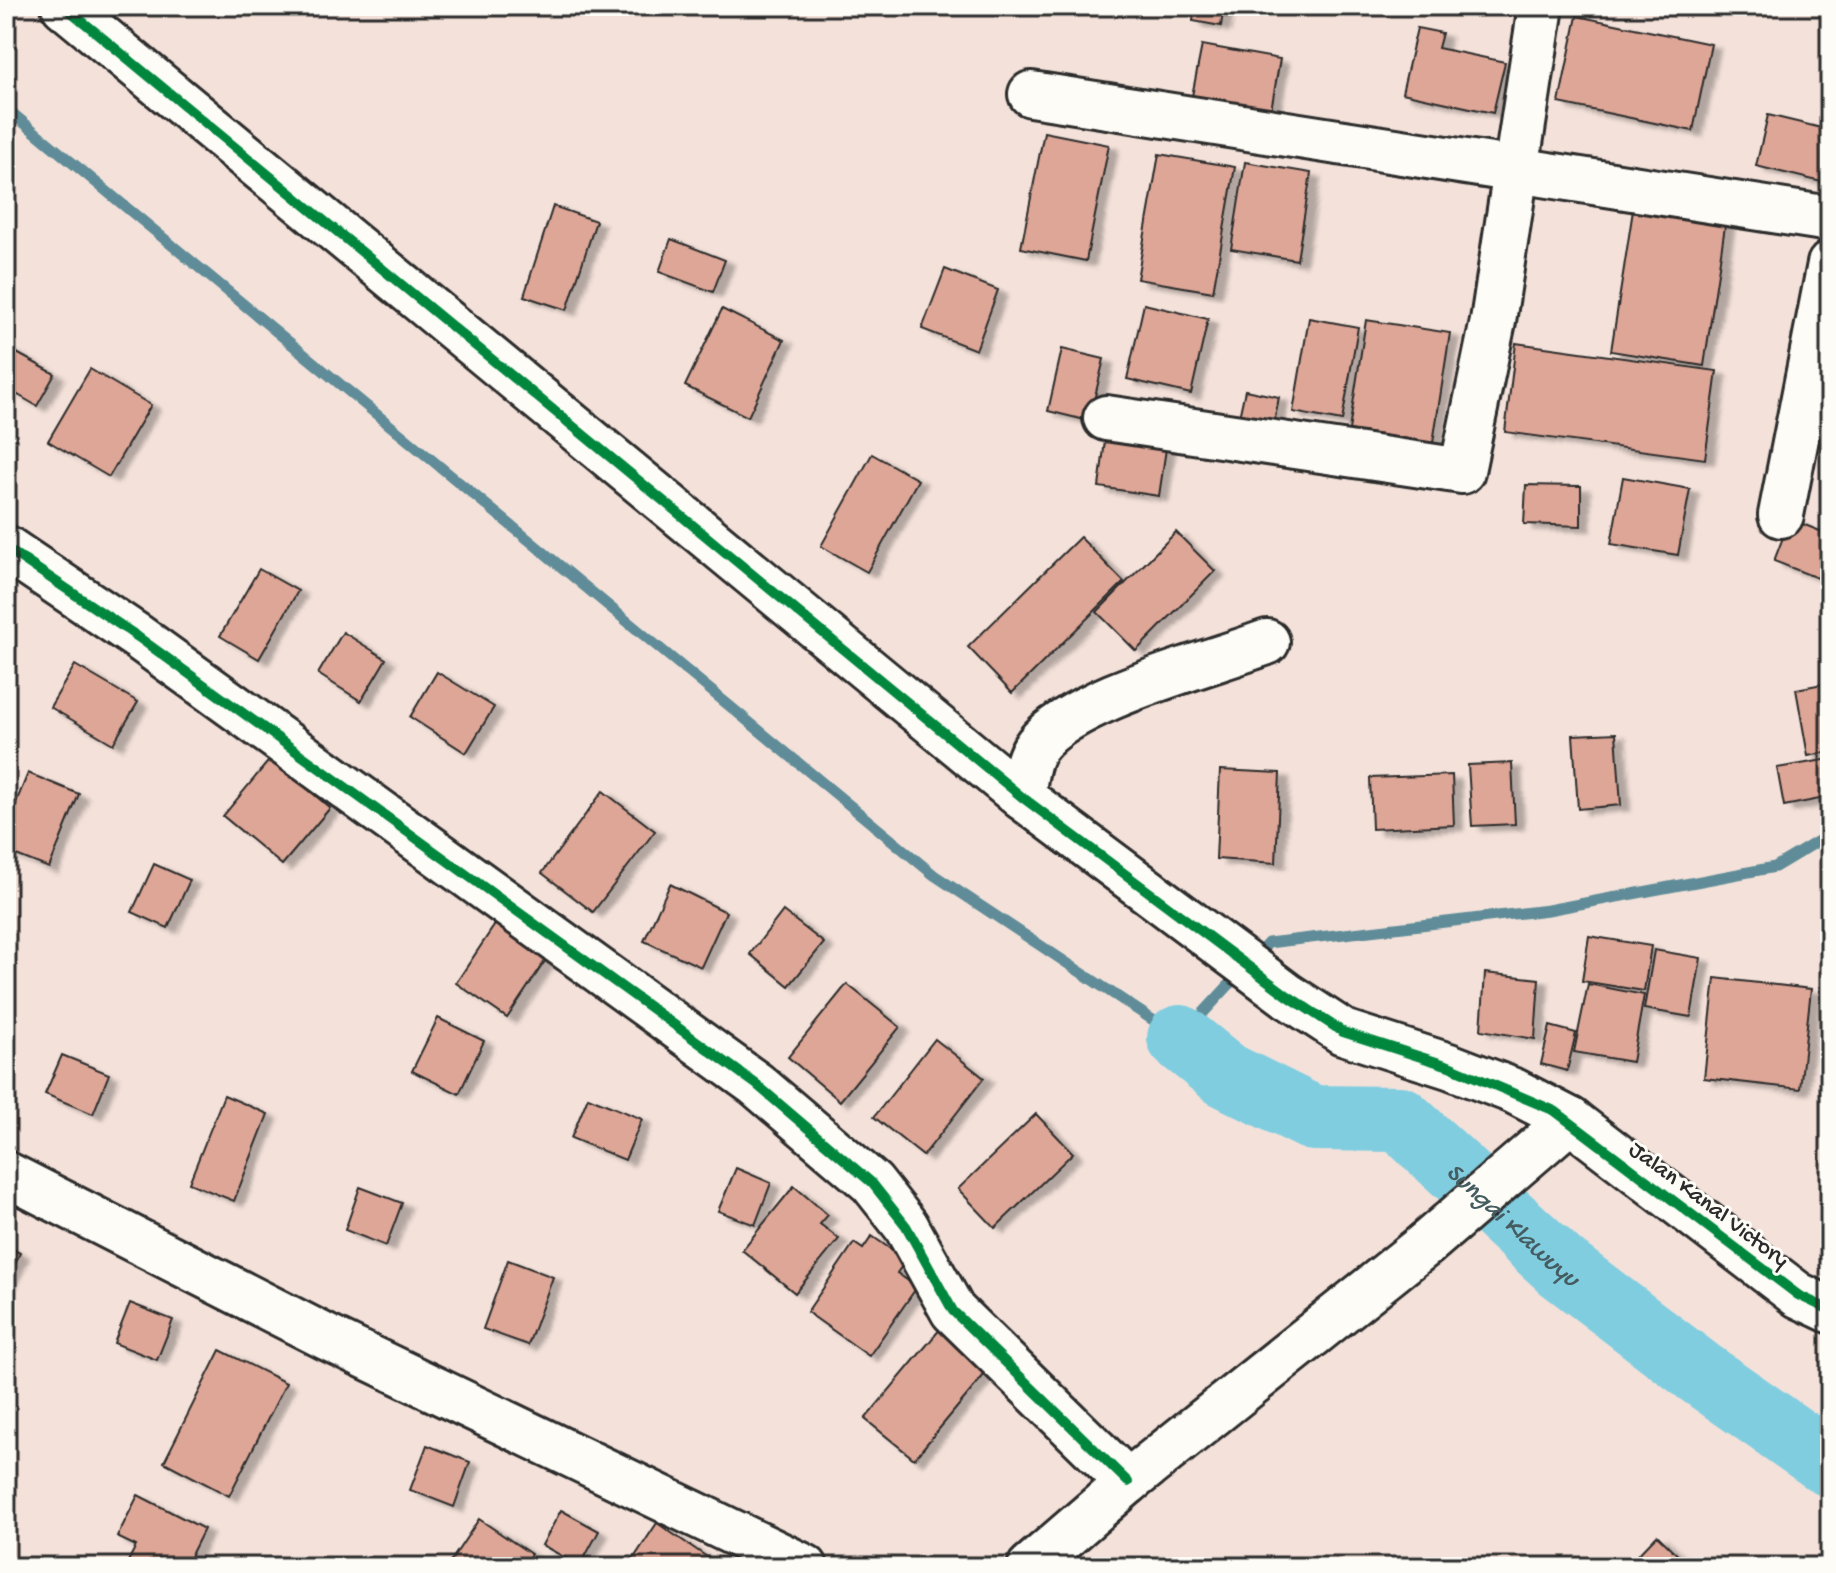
<svg xmlns="http://www.w3.org/2000/svg" width="1836" height="1573" font-family="'Gochi Hand',sans-serif">
	<defs>
		<filter id="shadow"><feDropShadow dx="9" dy="5" stdDeviation="2" flood-color="#0004"/></filter>
	</defs>
	<rect width="100%" height="100%" fill="#f4e2da"/>
	<filter id="ink" filterUnits="userSpaceOnUse"><feTurbulence type="fractalNoise" baseFrequency=".0125" numOctaves="2"/><feDisplacementMap in="SourceGraphic" scale="16" xChannelSelector="R" yChannelSelector="G"/><feConvolveMatrix kernelMatrix="1 2 1 2 8 2 1 2 1" color-interpolation-filters="sRGB"/></filter>
	<g filter="url(#ink)">
		<g fill="none" stroke-linecap="round" stroke-linejoin="round">
			<!-- stream -->
			<g stroke="#5f8c98" stroke-width="11">
				<polyline points="6,108 934,875 1180,1038 1241,972"/>
				<polyline points="1253,960 1268,943 1548,910 1775,867 1830,834"/>
			</g>
			<!-- river -->
			<path stroke="#81cde0" stroke-width="66" id="s1" d="M 1180,1038 L 1226,1075 L 1313,1118 L 1400,1119 L 1561,1267 L 1700,1373 L 1830,1464"/>
		</g>
		<!-- building -->
		<g fill="#dea696" stroke="#2b2b2b" stroke-width="2" filter="url(#shadow)">
			<polygon points="1195,6 1224,6 1221,26 1193,21"/>
			<polygon points="1577,16 1711,44 1693,131 1559,103"/>
			<polygon points="1417,28 1442,33 1438,48 1505,62 1493,113 1402,93"/>
			<polygon points="1202,45 1280,59 1271,110 1192,96"/>
			<polygon points="1768,115 1830,130 1830,184 1756,166"/>
			<polygon points="1044,132 1109,145 1086,261 1021,248"/>
			<polygon points="1159,154 1235,167 1213,292 1137,279"/>
			<polygon points="1245,162 1311,173 1297,260 1231,249"/>
			<polygon points="1636,191 1728,206 1704,366 1611,351"/>
			<polygon points="553,206 596,221 567,310 524,296"/>
			<polygon points="671,239 725,260 713,292 659,272"/>
			<polygon points="945,269 998,290 976,350 922,329"/>
			<polygon points="1144,304 1208,319 1191,394 1127,379"/>
			<polygon points="722,309 784,340 748,417 685,386"/>
			<polygon points="1309,318 1358,327 1342,421 1293,412"/>
			<polygon points="1366,320 1450,333 1433,443 1349,430"/>
			<polygon points="1516,343 1717,371 1705,459 1505,432"/>
			<polygon points="6,347 55,374 37,406 6,388"/>
			<polygon points="1062,349 1104,359 1089,421 1048,411"/>
			<polygon points="90,369 151,405 109,477 48,441"/>
			<polygon points="1245,390 1279,397 1273,429 1238,422"/>
			<polygon points="1106,433 1167,442 1159,496 1099,487"/>
			<polygon points="872,454 918,480 867,572 821,546"/>
			<polygon points="1623,477 1690,489 1678,555 1611,544"/>
			<polygon points="1526,485 1581,486 1581,526 1524,524"/>
			<polygon points="1790,519 1830,535 1830,583 1774,561"/>
			<polygon points="1176,532 1215,571 1136,651 1097,612"/>
			<polygon points="1080,537 1124,582 1012,693 968,647"/>
			<polygon points="259,569 298,591 259,659 220,636"/>
			<polygon points="343,632 386,659 361,701 318,674"/>
			<polygon points="75,665 138,702 113,744 50,707"/>
			<polygon points="437,672 494,707 466,753 410,717"/>
			<polygon points="1828,683 1830,752 1808,756 1796,689"/>
			<polygon points="1616,733 1621,805 1578,809 1573,735"/>
			<polygon points="271,758 330,808 282,865 223,816"/>
			<polygon points="1830,759 1830,797 1784,806 1777,768"/>
			<polygon points="1512,763 1515,824 1472,826 1468,765"/>
			<polygon points="1220,770 1280,773 1276,863 1216,859"/>
			<polygon points="28,773 79,794 49,868 6,851 6,827"/>
			<polygon points="1452,775 1454,825 1372,829 1370,778"/>
			<polygon points="603,791 655,831 593,912 542,873"/>
			<polygon points="154,864 190,880 168,928 132,912"/>
			<polygon points="670,884 726,912 701,967 644,941"/>
			<polygon points="783,911 824,943 789,986 750,954"/>
			<polygon points="498,920 549,955 507,1018 456,983"/>
			<polygon points="1589,936 1651,946 1644,991 1582,981"/>
			<polygon points="1654,950 1701,958 1691,1017 1644,1009"/>
			<polygon points="1485,973 1539,979 1535,1039 1481,1030"/>
			<polygon points="1715,978 1811,989 1800,1089 1704,1078"/>
			<polygon points="847,984 900,1027 840,1101 788,1057"/>
			<polygon points="1588,984 1644,995 1632,1062 1574,1052"/>
			<polygon points="438,1018 484,1041 459,1094 412,1071"/>
			<polygon points="1550,1026 1576,1033 1567,1071 1541,1064"/>
			<polygon points="935,1039 984,1078 923,1156 874,1117"/>
			<polygon points="62,1055 109,1074 93,1114 45,1094"/>
			<polygon points="224,1095 268,1114 234,1201 189,1183"/>
			<polygon points="588,1097 642,1119 625,1160 571,1138"/>
			<polygon points="1036,1114 1073,1153 995,1228 958,1189"/>
			<polygon points="736,1168 771,1183 755,1225 718,1211"/>
			<polygon points="794,1186 828,1215 820,1224 839,1239 795,1293 742,1250"/>
			<polygon points="360,1187 402,1203 386,1246 345,1230"/>
			<polygon points="872,1236 906,1260 897,1273 917,1287 869,1356 807,1312 854,1243 863,1249"/>
			<polygon points="6,1246 20,1253 6,1284"/>
			<polygon points="508,1260 553,1277 528,1345 483,1329"/>
			<polygon points="130,1303 173,1320 157,1360 114,1343"/>
			<polygon points="951,1316 999,1357 914,1459 865,1419"/>
			<polygon points="220,1350 286,1383 229,1496 164,1462"/>
			<polygon points="427,1445 470,1462 454,1507 410,1490"/>
			<polygon points="138,1495 204,1529 185,1567 125,1567 136,1546 117,1537"/>
			<polygon points="561,1510 599,1531 580,1566 542,1545"/>
			<polygon points="479,1519 531,1554 522,1567 447,1567"/>
			<polygon points="657,1523 710,1559 705,1567 628,1567"/>
			<polygon points="1657,1535 1690,1567 1626,1567"/>
		</g>
		<g fill="none" stroke-linecap="round" stroke-linejoin="round">
			<defs>
				<g id="minor">
					<polyline points="64,6 1022,797 1288,996 1343,1032 1449,1066 1514,1091 1570,1120"/>
					<polyline points="1031,94 1830,219"/>
					<polyline points="1106,418 1462,471 1493,321 1541,6"/>
					<polyline points="1781,515 1830,264"/>
					<polyline points="6,548 138,637 756,1084 872,1183 906,1226 953,1311 1128,1482"/>
					<path d="M 1022,797 C 1025,779 1026,759 1037,745 C 1073,698 1209,664 1267,642"/>
					<polyline points="6,1174 326,1337 805,1567"/>
					<polyline points="1030,1567 1128,1482 1426,1244"/>
				</g>
				<polyline id="tertiary" points="1426,1244 1570,1120 1798,1295 1830,1310"/>
			</defs>
			<!-- minor casing -->
			<use href="#minor" stroke="#2b2b2b" stroke-width="50"/>
			<!-- tertiary casing -->
			<use href="#tertiary" stroke="#2b2b2b" stroke-width="50"/>
			<!-- minor -->
			<use href="#minor" stroke="#fdfcf7" stroke-width="44"/>
			<!-- tertiary -->
			<use href="#tertiary" stroke="#fdfcf7" stroke-width="44"/>
			<defs>
				<g id="cycleway">
					<polyline points="64,6 1022,797 1288,996 1343,1032 1449,1066 1555,1111 1798,1295 1830,1310"/>
					<polyline points="6,548 138,637 756,1084 872,1183 906,1226 953,1311 1128,1482"/>
				</g>
			</defs>
			<!-- cycleway casing -->
			<use href="#cycleway" stroke="#fdfcf7" stroke-width="15"/>
			<!-- cycleway -->
			<use href="#cycleway" stroke="#00873e" stroke-width="10"/>
		</g>
	</g>
	<g text-anchor="middle" stroke-width="6" stroke-linejoin="round" paint-order="stroke">
		<!-- street labels -->
		<g font-size="24" fill="#2b2b2b" stroke="#fdfcf7">
			<text transform="translate(1710 1203) rotate(37)" y="8">Jalan Kanal Victory</text>
		</g>
		<!-- water labels -->
		<g font-size="26" font-style="italic" fill="#455c61" stroke="#fdfcf7">
			<text dy="9" stroke="none"><textPath href="#s1" startOffset="398">Sungai Klawuyu</textPath></text>
		</g>
	</g>
	<!-- margin -->
	<rect width="1836" height="1573" fill="none" stroke="#fdfcf7" stroke-width="32"/>
	<rect x="16" y="16" width="1804" height="1541" fill="none" stroke="#2b2b2b" stroke-width="3" filter="url(#ink)"/>
</svg>
